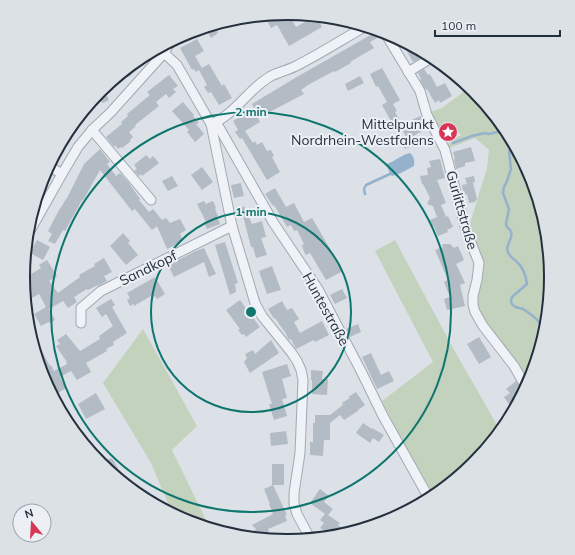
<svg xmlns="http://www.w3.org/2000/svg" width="575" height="555" font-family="Mulish,sans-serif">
	<rect width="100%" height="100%" fill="#dce1e8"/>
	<!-- green -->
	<g fill="#c3d2bd">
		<polygon points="470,87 475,91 508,131 532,176 547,226 552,278 547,329 532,379 529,384 511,353 485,325 475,303 481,263 468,230 487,168 489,150 475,138 447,149 446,145 461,135 456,129 451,134 443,138 430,114 431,112 442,108"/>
		<polygon points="395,240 453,348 501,432 474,465 435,497 396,429 382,401 433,362 375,251"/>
		<polygon points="143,329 197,426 172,450 205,518 213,530 186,522 173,515 151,463 103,383"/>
	</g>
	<!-- water -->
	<path fill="#94b2cb" d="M 410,153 C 414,156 415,162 414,166 L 401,173 L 392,176 L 390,174 L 387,166 L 387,164 C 395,161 403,154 410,153 Z"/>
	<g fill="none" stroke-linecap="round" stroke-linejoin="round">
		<!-- stream -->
		<g stroke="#94b2cb" stroke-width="2.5">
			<polyline points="453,143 472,136 485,133 489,134 507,130"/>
			<path d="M 514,143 L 509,151 L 511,169 L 507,181 L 504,187 L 503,193 L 509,209 L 506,224 L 507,227 L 511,231 C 511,233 512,236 511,237 C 510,243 505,246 508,252 C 509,256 513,259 516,261 C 523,267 526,276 527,284 L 512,297 L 511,301 C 511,302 512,305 514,306 C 516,308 520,308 523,309 C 526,311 539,320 540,324 C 544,332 534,337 537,344 L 542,345"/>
			<polyline points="365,194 364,189 366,185 390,174"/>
		</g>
	</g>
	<!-- building -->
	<g fill="#b3bbc5">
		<polygon points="288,13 296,27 316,16 322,27 289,46 277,25 271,28 264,15"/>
		<polygon points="214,25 218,33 211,38 205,28"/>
		<polygon points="374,33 377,38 370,42 374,48 350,62 351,63 335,72 334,71 308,85 301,90 304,94 258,118 260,122 245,131 253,143 255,141 257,145 262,142 267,151 271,150 274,156 272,157 280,172 267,180 242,138 240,139 235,132 238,130 233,121 254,108 252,104 295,78"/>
		<polygon points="197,39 204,51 195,56 202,68 209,64 222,86 224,84 232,98 219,105 211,92 208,93 204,87 207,85 199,70 196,72 194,69 192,70 180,48"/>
		<polygon points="400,39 420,50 426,53 418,58 419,59 413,62"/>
		<polygon points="143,56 145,58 130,76 110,86 109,84"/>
		<polygon points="382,68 400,100 393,104 397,111 395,112 399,119 392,123 382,105 387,102 378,86 376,87 370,74"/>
		<polygon points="424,69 428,75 430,74 437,87 445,83 452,96 440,103 439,100 435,103 427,89 426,90 420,80 421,79 418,73"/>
		<polygon points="169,75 178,86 173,89 176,92 169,98 166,94 156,102 159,106 135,125 136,126 129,132 133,137 130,140 131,141 122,148 121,147 118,149 115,145 114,147 106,137 122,124 121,122 128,116 127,114 150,95 147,92"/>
		<polygon points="360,76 364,83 348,91 345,84"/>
		<polygon points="103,88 109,100 103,103 101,101 85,110"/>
		<polygon points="183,102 194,115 193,116 199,123 196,124 204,134 195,142 187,132 189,130 172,111"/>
		<polygon points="420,116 427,128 410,138 414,145 408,148 407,147 405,149 401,142 407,139 403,131 407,129 404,124"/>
		<polygon points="471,147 475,161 465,163 465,166 456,169 454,159 455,159 453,152"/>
		<polygon points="100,149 110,162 107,164 116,176 120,173 129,183 140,199 139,200 149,212 153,209 162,220 166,218 170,223 180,219 186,230 180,234 183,241 167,249 157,226 152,230 135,209 132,211 100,170 85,197 83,200 82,200 65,231 63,230 55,244 48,241 52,234 48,231 58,212 68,196 84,164"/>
		<polygon points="146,155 150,159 153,156 159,163 142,176 141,174 139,176 134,171 137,169 134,165"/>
		<polygon points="440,159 445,178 437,180 446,203 441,205 446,217 448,216 453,227 447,230 448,232 438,236 434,226 433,227 430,220 437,217 433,206 427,204 430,198 423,184 422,184 420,176 428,175 427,168 431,167 429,161"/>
		<polygon points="202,167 213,182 202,190 191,175"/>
		<polygon points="172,176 178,186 168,191 162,181"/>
		<polygon points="474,176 475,182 471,183 473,183 477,199 475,202 469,203 467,194 464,195 462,185 467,184 465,178"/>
		<polygon points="241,183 244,196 234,198 231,185"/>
		<polygon points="275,188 286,207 294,203 304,222 312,218 343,271 326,280 310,253 306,255 304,252 302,245 304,244 297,230 294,231 291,225 287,227 274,205 273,206 265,194"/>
		<polygon points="204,201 206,204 213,201 216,208 215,209 218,216 217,216 220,224 207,229 204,222 206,222 197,204"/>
		<polygon points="244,206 252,224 262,221 266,237 261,238 267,255 256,258 253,247 251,247 241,208"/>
		<polygon points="123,233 130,241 128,243 129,244 138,255 126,265 110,246"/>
		<polygon points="37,240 50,247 43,260 30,253"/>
		<polygon points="225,242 238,283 235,284 236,292 230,295 215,245"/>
		<polygon points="442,244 450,244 454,248 458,246 464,260 456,264 465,283 460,285 465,306 447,310 444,299 450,297 444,282 448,280 435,250 443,247"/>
		<polygon points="204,248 216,274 209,277 204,262 174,277 168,265 196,251"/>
		<polygon points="104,258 112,272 104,276 107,281 98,286 98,285 88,290 87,289 74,297 77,302 68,308 63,301 49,309 55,320 50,323 49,322 41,326 34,314 46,307 39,294 25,302 23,279 41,268 39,265 47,260 57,276 49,281 58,293 80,277 79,275 95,266 94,264"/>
		<polygon points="272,266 281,290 267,294 259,271"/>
		<polygon points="155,277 165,294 157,299 155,296 152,298 151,296 134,306 134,304 130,306 127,300 130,298 127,293"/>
		<polygon points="342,289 347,298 335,304 330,295"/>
		<polygon points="111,299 115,305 112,307 127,333 113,342 114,345 106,349 107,351 86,363 91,372 77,380 71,371 60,377 66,388 53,396 47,384 49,382 43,370 41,371 30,336 33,335 50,366 51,365 54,371 67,364 66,362 67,362 56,346 60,344 57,340 66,334 80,351 100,339 99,336 113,326 106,314 102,317 96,308"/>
		<polygon points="240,300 260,327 246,337 244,334 242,335 238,330 240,329 226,310"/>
		<polygon points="282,301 287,310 292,308 299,319 294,322 300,333 322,321 329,335 315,342 314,340 296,349 291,339 289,340 284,330 284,331 275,318 274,319 268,309"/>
		<polygon points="358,324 361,332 350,337 346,329"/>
		<polygon points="479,337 491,357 479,364 467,344"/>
		<polygon points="271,340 279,353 250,373 244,362 247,358 245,354 253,350 255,354"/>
		<polygon points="371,353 381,375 389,371 394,381 377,389 362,357"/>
		<polygon points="287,364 291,376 282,379 287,398 282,399 287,416 274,420 269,404 272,404 262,372"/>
		<polygon points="311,370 323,371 322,379 328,379 327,395 312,394 312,380 311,380"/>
		<polygon points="516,381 523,393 515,398 519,403 512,409 504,397 510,393 506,389"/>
		<polygon points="356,392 365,405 358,410 358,411 344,420 340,415 330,423 330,440 324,440 323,456 310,455 310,442 313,442 313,423 315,423 315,415 330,415 343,405 342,403 350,398 348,397"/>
		<polygon points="96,393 105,409 86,419 78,404"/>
		<polygon points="363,423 372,429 372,428 384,435 379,442 373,438 370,443 356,433"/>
		<polygon points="286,431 288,444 271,446 270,433"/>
		<polygon points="111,458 114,461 127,487 100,464"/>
		<rect x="272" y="464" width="12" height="21"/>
		<polygon points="273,485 287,515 285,516 287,521 268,529 269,533 262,539 245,538 256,529 252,525 273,514 269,504 270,504 264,489"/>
		<polygon points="320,489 329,496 324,502 333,509 328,515 340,523 338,525 343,529 340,532 344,535 336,537 327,531 326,532 320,528 324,523 320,520 325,514 310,503"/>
	</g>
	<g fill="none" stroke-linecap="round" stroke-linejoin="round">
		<defs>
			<g id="street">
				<polyline points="382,31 385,33 420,91 427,115 445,150 466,230 479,263 477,280 473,296 473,305 475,312 483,326 514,366 527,389"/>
				<polyline points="164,53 177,65 211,124 232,226 255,303 262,316 291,352 297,361 301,370 303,380 300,453 294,493 294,504 297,514 311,540"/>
				<polyline points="408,72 433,57"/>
				<polyline points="216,122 273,222 318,289 361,371 383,416 430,500"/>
				<path d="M 211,124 C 235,115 249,88 271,76 C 279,72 288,70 296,66 C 320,54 343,39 366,26"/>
				<polyline points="92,130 151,200"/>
				<polyline points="49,166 62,174"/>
				<polyline points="27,236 62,174 78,147 92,130 111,112 164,53 171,41"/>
				<polyline points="81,323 81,308 101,291 232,226"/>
			</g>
		</defs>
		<!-- street casing -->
		<use href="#street" stroke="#a1a8b2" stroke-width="11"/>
		<!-- street -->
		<use href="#street" stroke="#eff2f6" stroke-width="9"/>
	</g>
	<!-- distance rings -->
	<g fill="none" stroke="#0f766e" stroke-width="2">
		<circle cx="251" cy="312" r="100"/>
		<circle cx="251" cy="312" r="200"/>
	</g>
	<!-- icons -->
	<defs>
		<symbol id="sight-disc" viewBox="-11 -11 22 22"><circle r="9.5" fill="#d83657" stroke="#ecf0f5"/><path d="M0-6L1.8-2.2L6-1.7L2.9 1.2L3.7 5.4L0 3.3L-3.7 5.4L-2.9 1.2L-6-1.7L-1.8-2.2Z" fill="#fff"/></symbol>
	</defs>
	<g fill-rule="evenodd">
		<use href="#sight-disc" x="437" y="121" width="22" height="22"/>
	</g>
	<g text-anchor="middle" stroke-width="4" stroke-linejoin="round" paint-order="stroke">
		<!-- poi labels -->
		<g font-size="14" fill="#25303f" stroke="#ecf0f5" text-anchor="end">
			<text x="434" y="129">Mittelpunkt<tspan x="434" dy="16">Nordrhein-Westfalens</tspan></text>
		</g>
		<!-- street labels -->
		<g font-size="14" fill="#25303f" stroke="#ecf0f5">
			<text transform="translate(462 210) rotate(74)" y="5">Gurlittstraße</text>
			<text transform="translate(148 268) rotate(-26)" y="5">Sandkopf</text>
			<text transform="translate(326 309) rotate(61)" y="5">Huntestraße</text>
		</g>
	</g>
	<!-- crop -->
	<path d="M0 0H575V555H0ZM30 277a257 257 0 1 1 514 0a257 257 0 1 1-514 0Z" fill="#dce1e6" fill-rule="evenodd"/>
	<path fill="none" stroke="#25303f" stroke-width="2" d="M30 277a257 257 0 1 1 514 0a257 257 0 1 1-514 0Z"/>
	<circle cx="251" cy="312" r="6" fill="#0f766e" stroke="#ecf0f5" stroke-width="2"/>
	<g font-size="12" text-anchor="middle" font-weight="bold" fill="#0f766e" stroke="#ecf0f5" stroke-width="4" stroke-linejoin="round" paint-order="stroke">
		<text x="251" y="116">2 min</text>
		<text x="251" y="216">1 min</text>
	</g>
	<!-- north arrow -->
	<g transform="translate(32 523) rotate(342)"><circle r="19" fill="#ecf0f5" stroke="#9ca3ac"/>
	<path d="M0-3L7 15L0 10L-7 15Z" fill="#d83657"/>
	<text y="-6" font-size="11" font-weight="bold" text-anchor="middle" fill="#25303f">N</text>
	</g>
	<!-- scale -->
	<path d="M435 30v6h125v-6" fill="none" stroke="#25303f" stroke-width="2"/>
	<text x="441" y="30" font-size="12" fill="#25303f" stroke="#ecf0f5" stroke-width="3" paint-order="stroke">100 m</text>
</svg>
